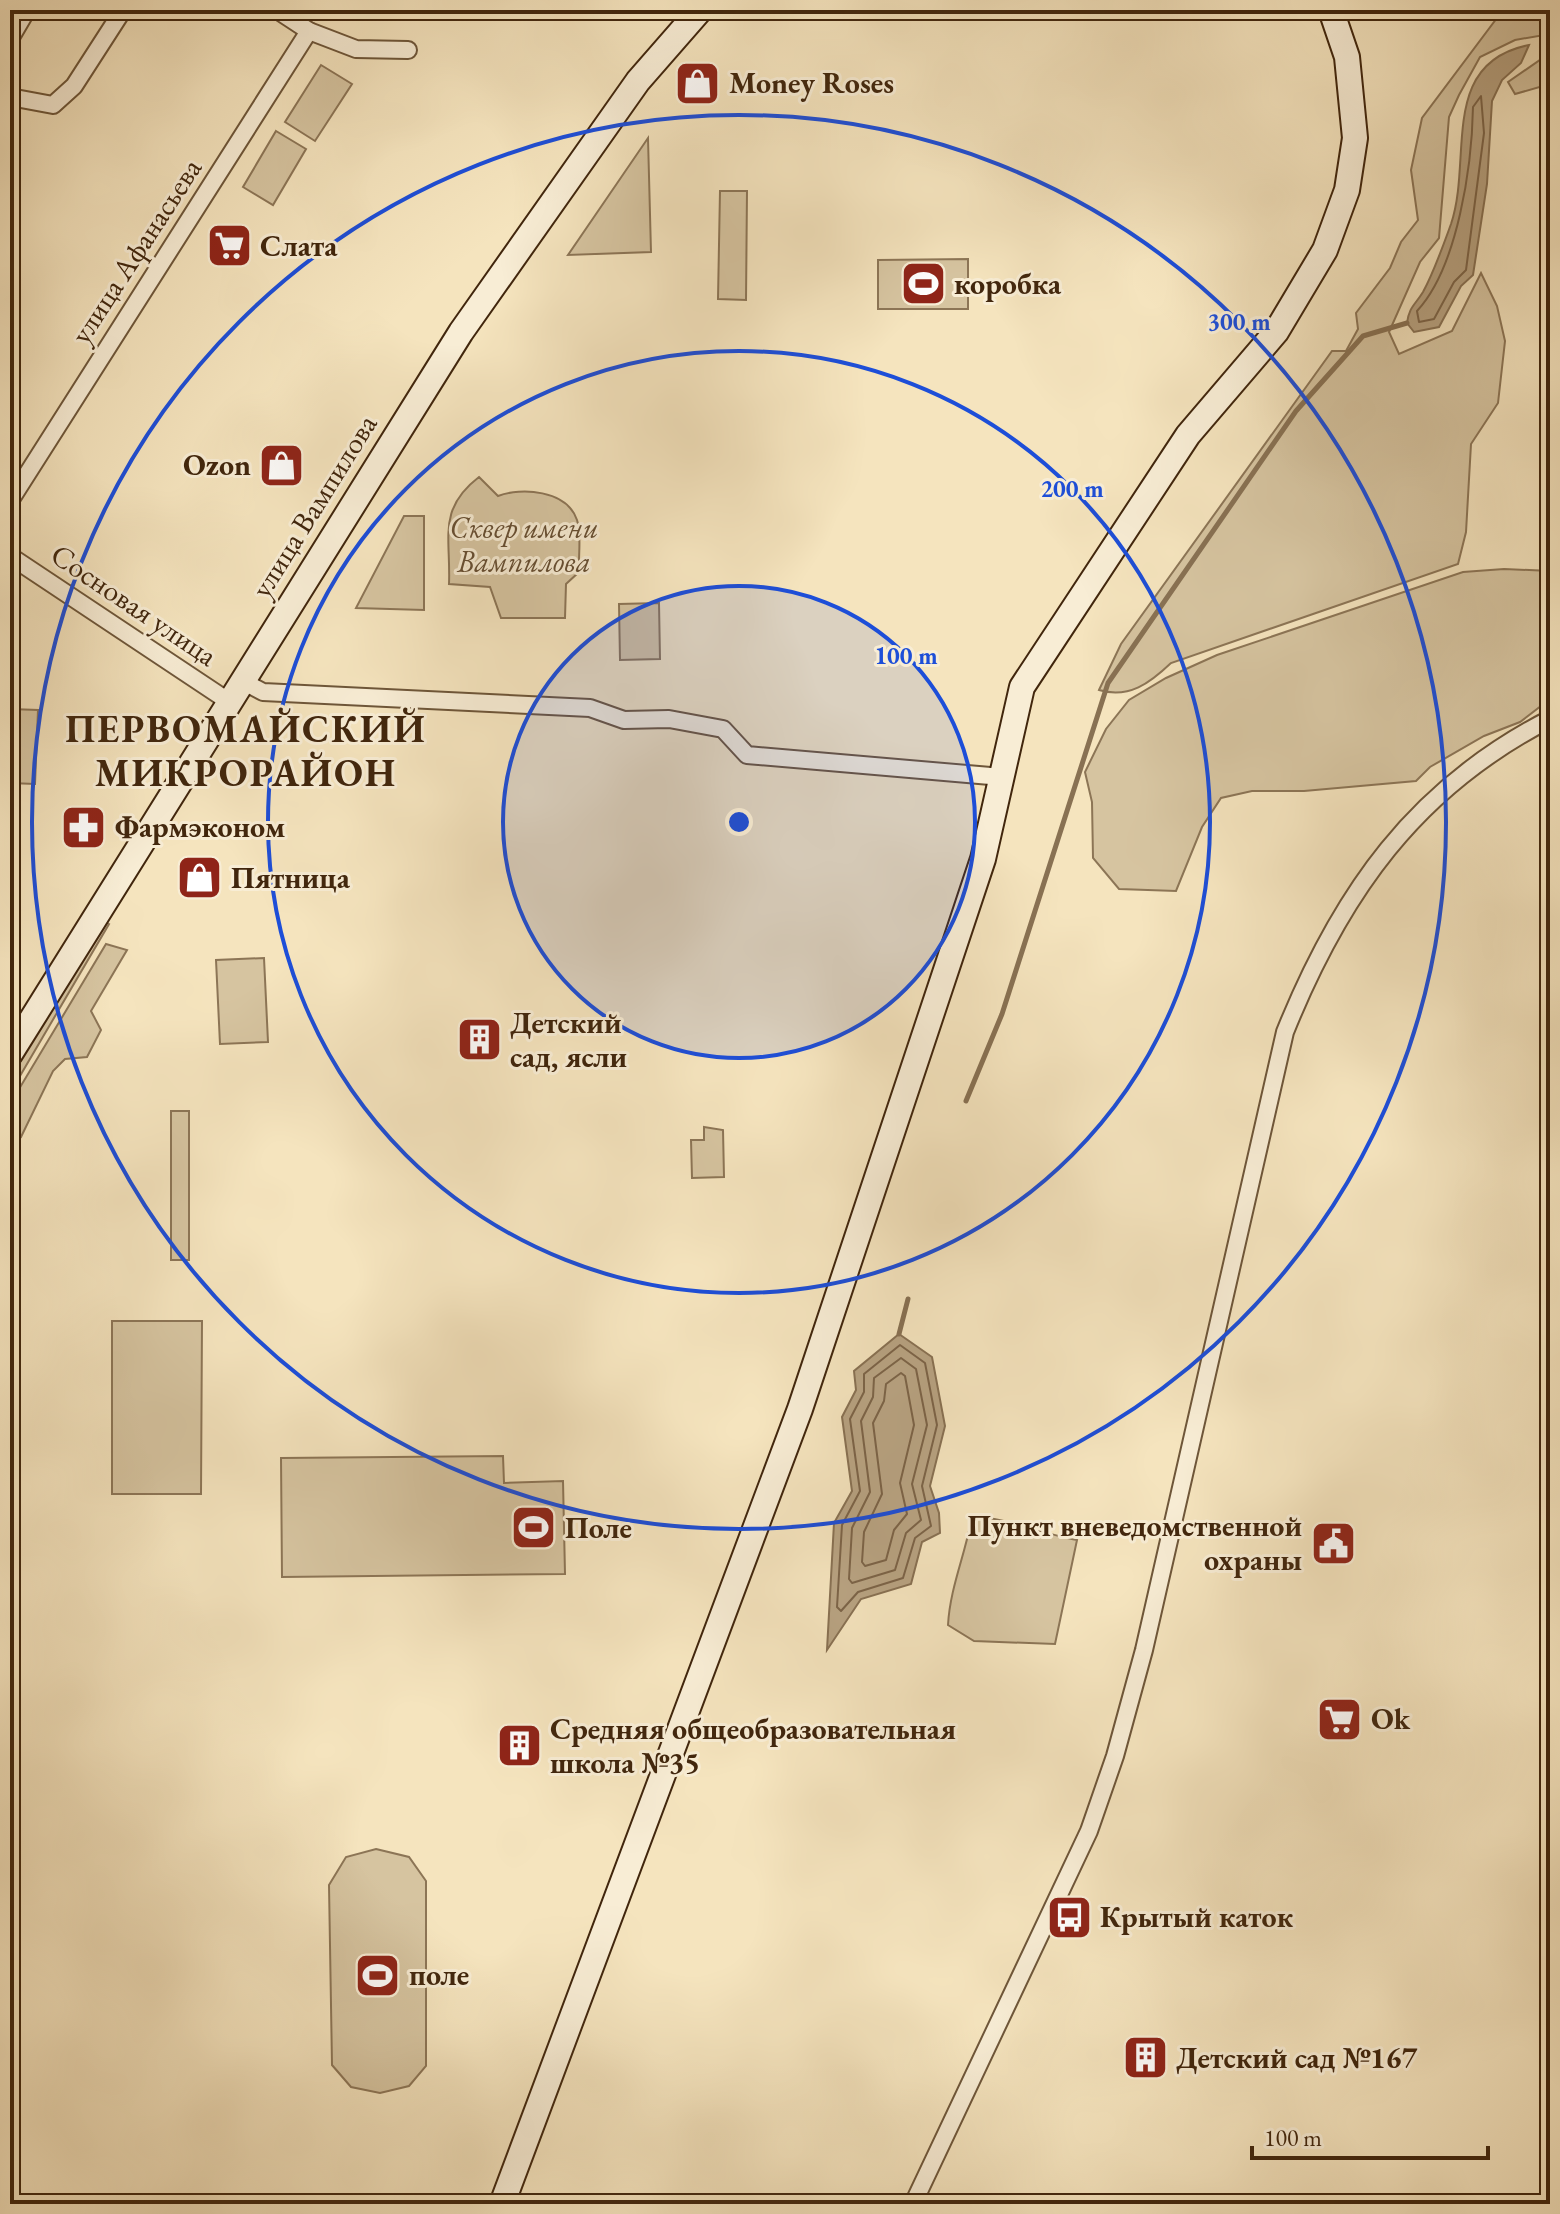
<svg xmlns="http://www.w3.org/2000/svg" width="1560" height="2214" font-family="'EB Garamond',serif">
	<rect width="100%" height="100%" fill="#f5e4be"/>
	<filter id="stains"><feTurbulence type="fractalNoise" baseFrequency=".0025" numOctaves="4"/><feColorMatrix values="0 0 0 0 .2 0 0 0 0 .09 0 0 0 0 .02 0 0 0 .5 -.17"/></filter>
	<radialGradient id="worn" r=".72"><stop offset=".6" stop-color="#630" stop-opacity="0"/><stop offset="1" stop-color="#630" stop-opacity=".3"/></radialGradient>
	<!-- green -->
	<g fill="#d6c4a0" stroke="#8c7556" stroke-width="2">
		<path d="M 1503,10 L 1550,10 L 1550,42 L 1544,35 L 1515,40 L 1480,57 L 1459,95 L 1449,117 L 1439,238 L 1420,262 L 1389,332 L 1399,354 L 1452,331 L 1481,273 L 1497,306 L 1505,341 L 1498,403 L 1471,444 L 1466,532 L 1458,564 L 1171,663 C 1150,683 1129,699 1099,690 L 1121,644 L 1332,351 L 1346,351 L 1358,329 L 1356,313 L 1390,268 L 1401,242 L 1418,220 L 1411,170 L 1422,118 Z"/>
		<polygon points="1550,53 1550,84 1515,94 1508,82"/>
		<polygon points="321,65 352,84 315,141 285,122"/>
		<polygon points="276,131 306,149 273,205 243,187"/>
		<polygon points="648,138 651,252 568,255"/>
		<polygon points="720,191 747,191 746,300 718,299"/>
		<polygon points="968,259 968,309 878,309 878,260"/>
		<path d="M 479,477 L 498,496 C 521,487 567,490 577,520 C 582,534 578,557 579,572 L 566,584 L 565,618 L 501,618 L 490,587 L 449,584 C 451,538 437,509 479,477 Z"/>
		<polygon points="404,516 424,516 424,610 356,608"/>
		<polygon points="1504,569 1550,571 1550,699 1520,722 1484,736 1430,767 1416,781 1304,791 1252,791 1221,798 1202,827 1176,891 1119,889 1093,858 1092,802 1085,772 1106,729 1129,700 1166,678 1217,655 1463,572"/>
		<polygon points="659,603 660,659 620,660 619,604"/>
		<polygon points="10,709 38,710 35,784 10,783"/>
		<polygon points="102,920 109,924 10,1093 10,1071"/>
		<polygon points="106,944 127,950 91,1011 101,1030 87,1057 65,1059 53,1071 21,1137 10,1134 10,1104"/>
		<polygon points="264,958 268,1042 220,1044 216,960"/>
		<rect x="171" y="1111" width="18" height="149"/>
		<polygon points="704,1127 723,1130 724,1177 692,1178 691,1140 704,1140"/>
		<polygon points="112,1321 202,1321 201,1494 112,1494"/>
		<polygon points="503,1456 504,1483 563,1481 565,1574 282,1577 281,1458"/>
		<path d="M 972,1516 C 1008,1518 1041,1534 1077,1540 L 1055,1644 L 974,1641 L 948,1625 C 950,1587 966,1553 972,1516 Z"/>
		<polygon points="376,1849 409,1857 426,1881 426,2066 409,2086 380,2093 351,2087 332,2065 329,1885 346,1857"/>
	</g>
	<!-- water -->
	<g fill="#b8a382" stroke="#887153" stroke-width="2">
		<path d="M 1529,45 L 1521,63 L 1502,80 L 1492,101 L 1487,184 L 1473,275 L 1461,286 L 1439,327 L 1414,332 L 1407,323 C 1409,307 1415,305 1423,292 C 1434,272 1443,246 1451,224 C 1473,159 1438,63 1529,45 Z"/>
		<polygon points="899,1334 932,1357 945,1426 930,1486 939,1513 940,1533 922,1542 911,1584 861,1599 827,1650 834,1523 852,1491 842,1417 856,1390 854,1371"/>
	</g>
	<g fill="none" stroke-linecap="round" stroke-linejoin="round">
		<!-- shore -->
		<g stroke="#7c6448" stroke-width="2">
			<path d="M 1481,96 L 1484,133 L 1466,270 L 1454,282 L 1434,319 L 1419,322 L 1417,311 C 1458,267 1472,165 1473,107 Z"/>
			<polygon points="900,1345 925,1363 937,1425 922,1486 931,1526 915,1538 903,1578 858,1592 841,1611 837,1607 842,1525 860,1491 850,1419 864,1392 864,1374"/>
			<polygon points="901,1358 916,1369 927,1425 912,1484 921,1520 906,1533 895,1570 852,1583 849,1579 852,1528 870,1492 861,1421 873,1397 874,1378"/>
			<polygon points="901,1373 905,1376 914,1425 900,1483 907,1514 894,1530 886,1560 865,1566 862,1562 864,1532 882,1494 873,1423 884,1401 886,1384"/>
		</g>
		<!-- stream -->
		<g stroke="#887153" stroke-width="5">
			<polyline points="966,1101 1002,1014 1108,683 1296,411 1363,336 1407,323"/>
			<polyline points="899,1334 908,1299"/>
		</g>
		<defs>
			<g id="street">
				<polyline points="277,10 309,31 356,49 408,50"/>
				<polyline points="10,39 27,10"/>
				<polyline points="10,97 53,105 74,86 123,10"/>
				<polyline points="10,501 309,31"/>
				<polyline points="10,556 228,701"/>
				<polyline points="242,681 263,692 590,708 624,720 669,719 723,729 747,755 1002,777"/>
				<path d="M 913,2204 L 1089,1831 L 1115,1756 L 1144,1650 L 1285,1032 C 1341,893 1415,788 1550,719"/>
			</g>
			<g id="secondary">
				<polyline points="10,1054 461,332 638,81 700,10"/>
				<polyline points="502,2204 800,1409 983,859 1022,687 1188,435 1276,332 1325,250 1347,190 1355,138 1347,57 1331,10"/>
			</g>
		</defs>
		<!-- street casing -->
		<use href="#street" stroke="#6e5639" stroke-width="20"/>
		<!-- secondary casing -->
		<use href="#secondary" stroke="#41260d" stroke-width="28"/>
		<!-- street -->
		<use href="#street" stroke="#f8edd5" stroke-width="16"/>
		<!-- secondary -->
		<use href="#secondary" stroke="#f8edd5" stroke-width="24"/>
	</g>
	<!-- distance rings -->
	<circle cx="739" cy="822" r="236" fill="#1d4ed8" fill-opacity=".12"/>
	<g fill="none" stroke="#1d4ed8" stroke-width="4">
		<circle cx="739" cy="822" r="236"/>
		<circle cx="739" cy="822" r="471"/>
		<circle cx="739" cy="822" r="707"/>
	</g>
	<!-- icons -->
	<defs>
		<symbol id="shop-square" viewBox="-11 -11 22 22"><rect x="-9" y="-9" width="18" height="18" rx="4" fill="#8f2418" stroke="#f8edd5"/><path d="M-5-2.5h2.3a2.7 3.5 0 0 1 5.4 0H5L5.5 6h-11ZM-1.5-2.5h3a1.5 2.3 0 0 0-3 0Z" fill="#fff"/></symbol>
		<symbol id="supermarket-square" viewBox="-11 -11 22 22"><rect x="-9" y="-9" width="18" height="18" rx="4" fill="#8f2418" stroke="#f8edd5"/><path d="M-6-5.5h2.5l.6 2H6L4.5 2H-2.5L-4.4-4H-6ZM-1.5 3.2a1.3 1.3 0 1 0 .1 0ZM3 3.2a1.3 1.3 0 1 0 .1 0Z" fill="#fff"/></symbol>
		<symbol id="stadium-square" viewBox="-11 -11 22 22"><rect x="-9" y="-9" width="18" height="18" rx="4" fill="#8f2418" stroke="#f8edd5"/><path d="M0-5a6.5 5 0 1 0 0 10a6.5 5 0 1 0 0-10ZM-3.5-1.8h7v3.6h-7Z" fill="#fff"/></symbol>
		<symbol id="pharmacy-square" viewBox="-11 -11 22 22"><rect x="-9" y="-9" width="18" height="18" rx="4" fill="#8f2418" stroke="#f8edd5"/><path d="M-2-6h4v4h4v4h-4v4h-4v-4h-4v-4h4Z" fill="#fff"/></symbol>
		<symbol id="building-square" viewBox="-11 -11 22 22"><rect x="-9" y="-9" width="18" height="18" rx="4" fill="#8f2418" stroke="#f8edd5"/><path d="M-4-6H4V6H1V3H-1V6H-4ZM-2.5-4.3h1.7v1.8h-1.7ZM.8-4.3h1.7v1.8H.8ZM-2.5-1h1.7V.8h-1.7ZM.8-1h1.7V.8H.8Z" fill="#fff"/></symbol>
		<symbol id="civic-square" viewBox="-11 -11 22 22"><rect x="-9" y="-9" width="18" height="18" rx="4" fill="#8f2418" stroke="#f8edd5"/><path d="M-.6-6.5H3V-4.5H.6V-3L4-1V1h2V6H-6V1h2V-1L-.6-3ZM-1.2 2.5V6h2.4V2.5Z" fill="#fff"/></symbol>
		<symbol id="bus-square" viewBox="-11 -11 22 22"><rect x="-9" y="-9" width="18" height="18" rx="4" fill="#8f2418" stroke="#f8edd5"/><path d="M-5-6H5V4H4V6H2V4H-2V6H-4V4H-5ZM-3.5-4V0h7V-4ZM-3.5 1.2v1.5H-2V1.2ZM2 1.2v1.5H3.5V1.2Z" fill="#fff"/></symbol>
	</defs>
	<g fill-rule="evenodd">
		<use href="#shop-square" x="672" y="58" width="51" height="51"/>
		<use href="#supermarket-square" x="204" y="220" width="51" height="51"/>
		<use href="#stadium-square" x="898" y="258" width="51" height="51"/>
		<use href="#shop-square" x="256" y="440" width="51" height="51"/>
		<use href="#pharmacy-square" x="58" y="802" width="51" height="51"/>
		<use href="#shop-square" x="174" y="852" width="51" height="51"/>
		<use href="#building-square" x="454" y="1014" width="51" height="51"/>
		<use href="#stadium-square" x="508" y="1502" width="51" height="51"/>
		<use href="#civic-square" x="1308" y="1518" width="51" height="51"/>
		<use href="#supermarket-square" x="1314" y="1694" width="51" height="51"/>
		<use href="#building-square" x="494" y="1720" width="51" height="51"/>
		<use href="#bus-square" x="1044" y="1892" width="51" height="51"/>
		<use href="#stadium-square" x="352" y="1950" width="51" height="51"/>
		<use href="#building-square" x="1120" y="2032" width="51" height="51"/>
	</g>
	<g text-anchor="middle" stroke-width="6" stroke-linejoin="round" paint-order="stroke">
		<!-- poi labels -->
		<g font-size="30" font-weight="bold" fill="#41260d" stroke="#f8edd5" text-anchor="start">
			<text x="729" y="93">Money Roses</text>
			<text x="260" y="256">Слата</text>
			<text x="954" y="294">коробка</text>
			<text x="251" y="475" text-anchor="end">Ozon</text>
			<text x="115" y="837">Фармэконом</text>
			<text x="231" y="888">Пятница</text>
			<text x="510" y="1033">Детский<tspan x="510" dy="34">сад, ясли</tspan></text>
			<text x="1302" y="1536" text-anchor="end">Пункт вневедомственной<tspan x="1302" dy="34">охраны</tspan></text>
			<text x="565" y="1538">Поле</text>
			<text x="1371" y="1729">Ok</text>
			<text x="550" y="1739">Средняя общеобразовательная<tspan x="550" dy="34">школа №35</tspan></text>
			<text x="1100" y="1927">Крытый каток</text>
			<text x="409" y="1985">поле</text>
			<text x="1176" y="2068">Детский сад №167</text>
		</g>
		<!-- street labels -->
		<g font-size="30" fill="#41260d" stroke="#f8edd5">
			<text transform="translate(136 251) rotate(-57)" y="10">улица Афанасьева</text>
			<text transform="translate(314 506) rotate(-58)" y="10">улица Вампилова</text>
			<text transform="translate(134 605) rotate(34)" y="10">Сосновая улица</text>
		</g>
		<!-- park labels -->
		<g font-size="30" font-style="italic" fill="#664e32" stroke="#f8edd5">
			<text x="524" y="538">Сквер имени<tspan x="524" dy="34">Вампилова</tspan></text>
		</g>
		<!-- district labels -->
		<g font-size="38" font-weight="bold" letter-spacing="2" fill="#41260d" stroke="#f8edd5">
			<text x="246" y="742">ПЕРВОМАЙСКИЙ<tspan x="246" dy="44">МИКРОРАЙОН</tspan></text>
		</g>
	</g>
	<circle cx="739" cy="822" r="12" fill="#1d4ed8" stroke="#f8edd5" stroke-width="4"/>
	<g font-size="24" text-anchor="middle" font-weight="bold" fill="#1d4ed8" stroke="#f8edd5" stroke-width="6" stroke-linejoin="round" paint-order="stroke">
		<text x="1239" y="330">300 m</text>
		<text x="1072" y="497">200 m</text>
		<text x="906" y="664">100 m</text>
	</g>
	<!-- margin -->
	<rect width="1560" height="2214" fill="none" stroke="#f5e4be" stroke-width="40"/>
	<rect x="12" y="12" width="1536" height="2190" fill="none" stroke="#41260d" stroke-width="4"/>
	<rect x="20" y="20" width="1520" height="2174" fill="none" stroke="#41260d" stroke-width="2"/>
	<!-- scale -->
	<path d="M1252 2146v12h236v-12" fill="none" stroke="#41260d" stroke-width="4"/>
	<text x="1264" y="2146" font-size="24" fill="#41260d" stroke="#f8edd5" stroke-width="6" paint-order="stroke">100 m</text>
	<rect width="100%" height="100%" filter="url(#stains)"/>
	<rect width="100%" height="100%" fill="url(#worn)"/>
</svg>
